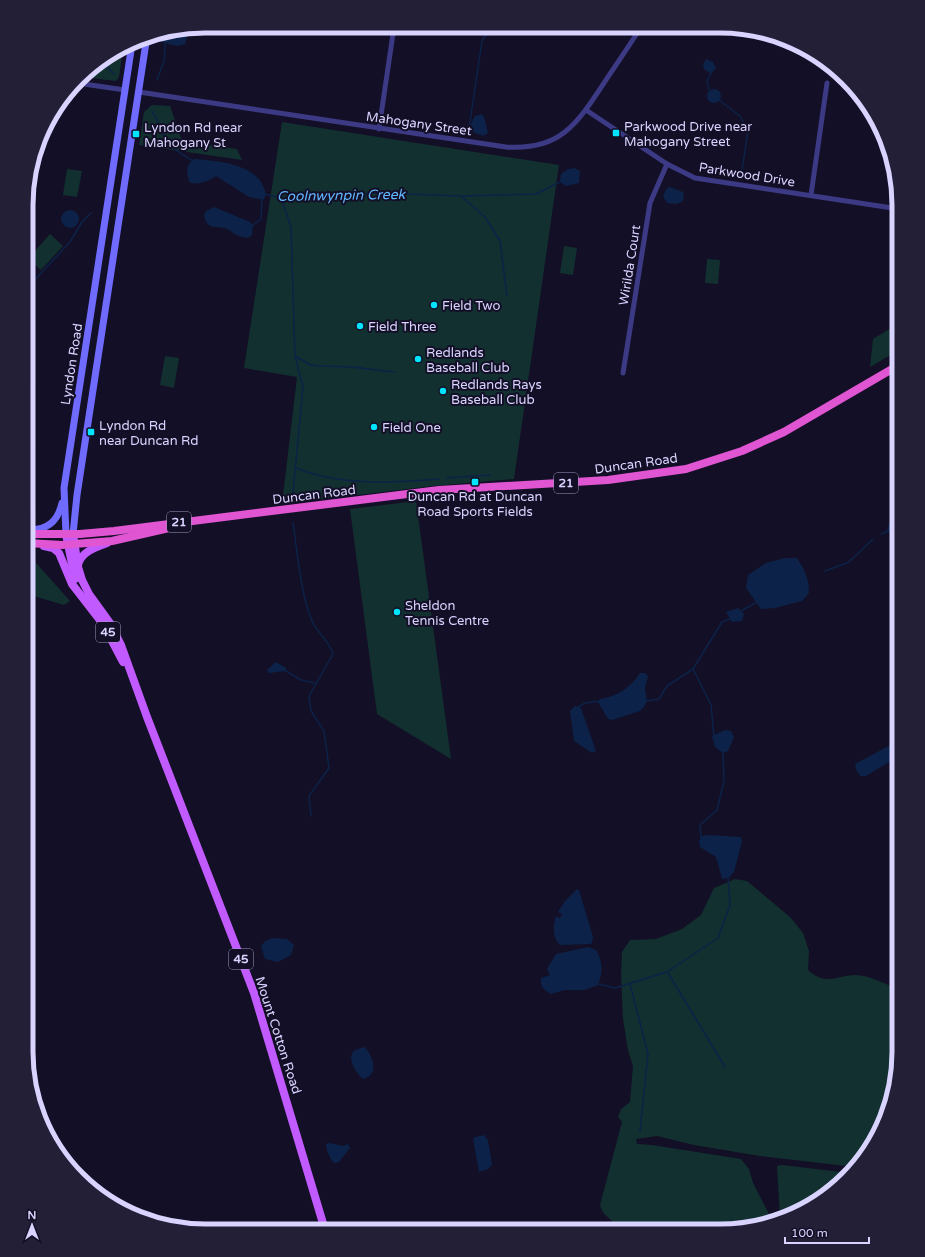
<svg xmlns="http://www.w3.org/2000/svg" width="925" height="1257" font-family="'Varela Round',sans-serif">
	<rect width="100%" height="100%" fill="#130f26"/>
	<!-- green -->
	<g fill="#12302f">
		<polygon points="123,49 119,77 116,81 82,77 87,70"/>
		<polygon points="152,105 170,106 182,141 237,149 242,160 139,145 144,112"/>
		<polygon points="282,122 559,165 514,479 433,486 282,504 297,377 244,368"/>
		<polygon points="67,169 82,171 77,197 63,195"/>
		<polygon points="50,234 63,246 41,270 28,259"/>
		<polygon points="564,246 577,248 573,275 560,273"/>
		<polygon points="707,259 720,260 718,284 705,283"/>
		<polygon points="899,323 899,350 870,367 873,339"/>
		<polygon points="165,356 179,358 174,388 160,385"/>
		<polygon points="416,501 451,759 377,714 350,509"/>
		<polygon points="27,553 28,554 70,601 64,605 27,594"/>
		<path d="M 735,879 L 747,881 L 790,917 L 803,933 L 809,951 L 808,970 C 827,987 837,975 856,975 C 870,975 886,985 899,989 C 899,1057 903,1112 855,1167 L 760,1156 L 694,1145 L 657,1136 L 636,1139 L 637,1144 L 652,1145 L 741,1159 L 749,1169 L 753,1183 L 769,1214 L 768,1220 L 720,1231 L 619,1231 C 613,1217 604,1219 600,1205 L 622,1122 L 618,1117 L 621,1109 L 630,1102 L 633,1066 L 628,1050 L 623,1019 L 621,975 L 622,952 L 630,940 L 656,939 L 682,929 L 701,915 L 714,888 Z"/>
		<polygon points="782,1165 850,1173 838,1186 799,1212 780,1217 777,1166"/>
	</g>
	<!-- water -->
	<g fill="#0c2248">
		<polygon points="498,27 523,27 522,31 516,35 500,29"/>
		<polygon points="181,30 186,31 187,38 185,44 177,46 161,42 162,33"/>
		<polygon points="706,59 713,62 716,68 711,74 704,69 703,64"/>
		<circle cx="714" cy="96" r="7"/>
		<polygon points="482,114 484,117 488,133 483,136 473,132 471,124 475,116"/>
		<path d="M 194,159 C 220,161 261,164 266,195 L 263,200 L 249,197 L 216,176 C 209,181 198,186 189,182 C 187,173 185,165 194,159 Z"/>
		<polygon points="575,168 580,171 579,183 566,186 560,182 561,174 568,169"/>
		<polygon points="670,187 683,192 684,198 682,202 676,204 667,203 663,196 666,189"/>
		<path d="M 214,207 L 250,222 L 253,225 L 252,235 L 248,238 C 239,237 236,235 229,230 C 220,224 207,233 204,215 L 206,211 Z"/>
		<circle cx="70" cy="219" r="9"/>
		<polygon points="899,514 899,537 897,537 887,531 890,520"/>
		<path d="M 785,558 L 797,558 C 805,570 809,579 809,593 L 802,601 L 775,608 L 761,609 L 746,588 L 748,575 L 766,563 Z"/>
		<polygon points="738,608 744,614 742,621 732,622 726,612"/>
		<polygon points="276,662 286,668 286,671 269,673 267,670"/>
		<path d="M 640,673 L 645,673 L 648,676 L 645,688 L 647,701 L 644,707 L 640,711 L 612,720 L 608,719 L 598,702 L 600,699 C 618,696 630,688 640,673 Z"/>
		<polygon points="575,706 581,708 596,751 592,753 574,741 570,711"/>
		<polygon points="725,730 731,731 734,737 728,751 723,753 715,747 712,736"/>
		<polygon points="894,743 899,745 899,756 866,776 860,776 856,769 855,764"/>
		<polygon points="708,835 741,837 742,841 734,872 728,878 722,879 716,857 700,847 699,841 702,836"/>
		<path d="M 577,889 L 579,890 L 593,937 L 592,943 L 590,944 L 560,945 C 552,938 553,925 556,916 L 560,918 L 562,914 L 558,912 L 565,901 Z"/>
		<polygon points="272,938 287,939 294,945 291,955 278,962 265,959 261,946 265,941"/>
		<path d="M 588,947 L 596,950 C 603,961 603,973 598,985 L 585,990 L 565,990 L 551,994 C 543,989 540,987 541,978 L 550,975 L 547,969 L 556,954 Z"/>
		<path d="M 365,1047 C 373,1057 380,1075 363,1079 C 357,1074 345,1057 355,1050 C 357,1049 362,1048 365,1047 Z"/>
		<polygon points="484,1135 488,1140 492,1165 488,1169 479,1172 473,1139 475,1137"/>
		<path d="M 330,1143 L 343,1146 L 348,1144 L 350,1148 L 339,1162 L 334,1163 C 330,1159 326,1150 326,1144 Z"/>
	</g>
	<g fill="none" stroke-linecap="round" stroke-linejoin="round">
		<!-- stream -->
		<g stroke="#0c2248" stroke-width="1.5">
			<polyline points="102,61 114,74"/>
			<polyline points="157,80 164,61 165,44"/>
			<polyline points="709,90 707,81 711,73"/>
			<polyline points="719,100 740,116 748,130 741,177"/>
			<path d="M 152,111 C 160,122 159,127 164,137 C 169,147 183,155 193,161"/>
			<polyline points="468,135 482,41 485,36 500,28"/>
			<polyline points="265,194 281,198 379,193 461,196 536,194 560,182"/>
			<polyline points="461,196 485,217 500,241 507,296"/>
			<polyline points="281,198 291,227 295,356 303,387 292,503"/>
			<polyline points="253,225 261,219 262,199"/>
			<polyline points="27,288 70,242 82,222 91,213"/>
			<polyline points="295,356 311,365 320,366 352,367 394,372"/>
			<path d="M 296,468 C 340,486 392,483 439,479"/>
			<polyline points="447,478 490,475"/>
			<path d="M 293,523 C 297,550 301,598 313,623 C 319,634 329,641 333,654 L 309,696 L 311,711 L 324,731 L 329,768 L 309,796 L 311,816"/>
			<polyline points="881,534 888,531"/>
			<polyline points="825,571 849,562 873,539"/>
			<polyline points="739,612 757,602"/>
			<polyline points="693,669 711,705 714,737"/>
			<polyline points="286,671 301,680 315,683"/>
			<polyline points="647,701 659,699 667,686 693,669 722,622 730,619"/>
			<polyline points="578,707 585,703 601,701"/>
			<polyline points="701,839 700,825 717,810 724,781 723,752"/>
			<polyline points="668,973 725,1067"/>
			<polyline points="599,984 615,988 667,972 718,938 730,905 728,877"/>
			<polyline points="630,984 648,1054 640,1131"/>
		</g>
		<!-- minor -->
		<g stroke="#3d3a85" stroke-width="5">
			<polyline points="77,83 125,90"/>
			<path d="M 139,92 L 506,147 C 560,151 577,124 604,83 C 616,65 629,46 641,27"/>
			<polyline points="586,110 667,164 695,178 899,209"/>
			<polyline points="379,129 394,27"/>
			<polyline points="811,195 827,83"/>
			<polyline points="623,373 650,203 667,164"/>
		</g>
		<!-- secondary -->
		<g stroke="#6f6bff" stroke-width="7">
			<path d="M 29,530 C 48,530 58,521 62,503"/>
			<polyline points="66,534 64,488 132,44"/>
			<polyline points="73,534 77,495 147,36"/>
		</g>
		<!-- primary -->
		<g stroke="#c25bff" stroke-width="8">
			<polyline points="66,534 75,579"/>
			<polyline points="73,534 78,567 82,580 89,594 110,623 121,645 147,717 254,993 325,1230"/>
			<polyline points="44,546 53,548 59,553 72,584 103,624 123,662"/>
			<path d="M 78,565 C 81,552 96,547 107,543"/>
		</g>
		<!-- trunk -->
		<g stroke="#e055d1" stroke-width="8">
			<polyline points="27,534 80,534 114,531 439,490 608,480 686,469 742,451 784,432 899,365"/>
			<polyline points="27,543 62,545 112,541 169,528"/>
		</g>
	</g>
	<!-- markers -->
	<g fill="#00e5ff" stroke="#130f26" stroke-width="1.5">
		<rect x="612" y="129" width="8" height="8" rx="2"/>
		<rect x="132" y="130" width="8" height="8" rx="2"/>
		<circle cx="434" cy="305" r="4"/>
		<circle cx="360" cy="326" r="4"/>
		<circle cx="418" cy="359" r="4"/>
		<circle cx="443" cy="391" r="4"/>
		<circle cx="374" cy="427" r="4"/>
		<rect x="87" y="428" width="8" height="8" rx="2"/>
		<rect x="471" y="478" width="8" height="8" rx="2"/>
		<circle cx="397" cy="612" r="4"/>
	</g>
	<g text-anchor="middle" stroke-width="4" stroke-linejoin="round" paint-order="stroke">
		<!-- shield labels -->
		<g fill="#130f26" stroke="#9e99be" stroke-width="1">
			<rect x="554" y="473" width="24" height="20" rx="3"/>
			<rect x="167" y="512" width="24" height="20" rx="3"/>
			<rect x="96" y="622" width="24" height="20" rx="3"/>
			<rect x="229" y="949" width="24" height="20" rx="3"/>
		</g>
		<g font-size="12" font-weight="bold" fill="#d9d4ff">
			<text x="566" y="487">21</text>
			<text x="179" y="526">21</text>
			<text x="108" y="636">45</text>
			<text x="241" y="963">45</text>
		</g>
		<!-- street labels -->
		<g font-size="13" fill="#d9d4ff" stroke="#130f26">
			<text transform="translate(419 123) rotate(8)" y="5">Mahogany Street</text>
			<text transform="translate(747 174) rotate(9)" y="5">Parkwood Drive</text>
			<text transform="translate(629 265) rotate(-81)" y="5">Wirilda Court</text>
			<text transform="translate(71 364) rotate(-81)" y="5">Lyndon Road</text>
			<text transform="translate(636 463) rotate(-8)" y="5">Duncan Road</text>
			<text transform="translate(314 494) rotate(-7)" y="5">Duncan Road</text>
			<text transform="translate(279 1035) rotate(72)" y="5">Mount Cotton Road</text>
		</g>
		<!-- poi labels -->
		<g font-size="13" fill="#d9d4ff" stroke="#130f26" text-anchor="start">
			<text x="624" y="131">Parkwood Drive near<tspan x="624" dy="15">Mahogany Street</tspan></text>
			<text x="144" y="132">Lyndon Rd near<tspan x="144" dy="15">Mahogany St</tspan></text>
			<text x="442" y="310">Field Two</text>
			<text x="368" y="331">Field Three</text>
			<text x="426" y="357">Redlands<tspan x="426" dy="15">Baseball Club</tspan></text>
			<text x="451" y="389">Redlands Rays<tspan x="451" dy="15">Baseball Club</tspan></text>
			<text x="99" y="430">Lyndon Rd<tspan x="99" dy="15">near Duncan Rd</tspan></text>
			<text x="382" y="432">Field One</text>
			<text x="475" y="501" text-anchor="middle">Duncan Rd at Duncan<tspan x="475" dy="15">Road Sports Fields</tspan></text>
			<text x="405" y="610">Sheldon<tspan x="405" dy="15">Tennis Centre</tspan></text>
		</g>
		<!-- water labels -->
		<g font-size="14" font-style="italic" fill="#62b6ff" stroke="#130f26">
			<text transform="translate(341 195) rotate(-1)" y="5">Coolnwynpin Creek</text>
		</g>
	</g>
	<!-- crop -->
	<path d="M0 0H925V1257H0ZM205 33H720A172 172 0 0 1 892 205V1052A172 172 0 0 1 720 1224H205A172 172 0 0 1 33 1052V205A172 172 0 0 1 205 33Z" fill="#231f37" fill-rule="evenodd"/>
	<path fill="none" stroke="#d9d4ff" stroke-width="5" d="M205 33H720A172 172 0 0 1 892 205V1052A172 172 0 0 1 720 1224H205A172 172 0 0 1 33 1052V205A172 172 0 0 1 205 33Z"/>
	<!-- north arrow -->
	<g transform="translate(32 1225)" stroke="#130f26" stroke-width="3" paint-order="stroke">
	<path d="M0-3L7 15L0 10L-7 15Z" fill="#d9d4ff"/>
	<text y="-6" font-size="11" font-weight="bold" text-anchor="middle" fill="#d9d4ff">N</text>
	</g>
	<!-- scale -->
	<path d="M785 1237v6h84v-6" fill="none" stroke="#d9d4ff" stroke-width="2"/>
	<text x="791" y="1237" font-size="12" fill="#d9d4ff" stroke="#130f26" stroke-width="3" paint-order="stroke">100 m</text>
</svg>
